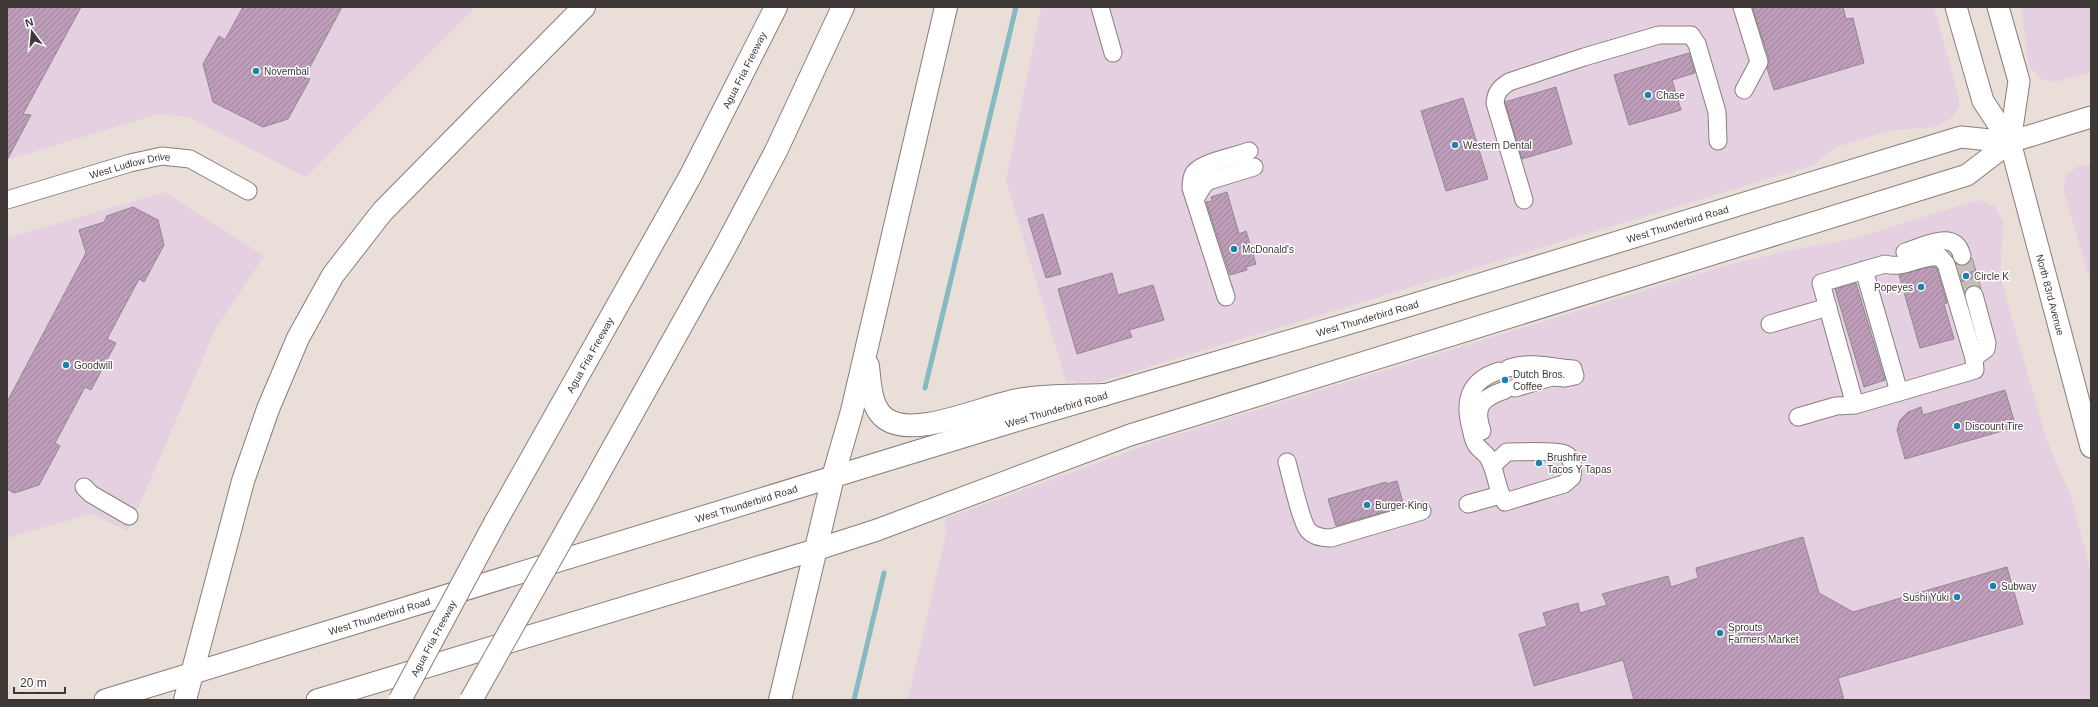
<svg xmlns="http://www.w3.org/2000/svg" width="2098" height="707" font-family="Helvetica,sans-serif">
	<defs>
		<pattern id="building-hatch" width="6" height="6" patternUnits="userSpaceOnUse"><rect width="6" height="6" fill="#be9dbb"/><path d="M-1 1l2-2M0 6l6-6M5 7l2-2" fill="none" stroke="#9c8199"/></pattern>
	</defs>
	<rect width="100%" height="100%" fill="#eaded9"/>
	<!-- commercial -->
	<g fill="#e4d0e0">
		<polygon points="7,7 475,7 306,177 188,117 158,114 7,160"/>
		<polygon points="1041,7 1934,7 1959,97 1959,106 1953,117 1936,127 1892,130 1836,147 1814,165 1096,383 1066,381 1006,181"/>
		<polygon points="2021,7 2091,7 2091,72 2055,82 2041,79 2029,67"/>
		<polygon points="2091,163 2091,284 2064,192 2064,183 2066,176 2070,172 2077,167"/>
		<polygon points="165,192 264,256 216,328 128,531 91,514 7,538 7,238"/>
		<polygon points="1978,200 1994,206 2003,221 2000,276 2046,438 2072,499 2091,573 2091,698 2083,700 908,700 947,529 944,519 1160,440 1382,371 1724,266 1791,250 1852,239"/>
	</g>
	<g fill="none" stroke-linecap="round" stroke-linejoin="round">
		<!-- stream -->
		<g stroke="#85bac2" stroke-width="5">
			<polyline points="925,388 1016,7"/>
			<polyline points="854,700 884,573"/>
		</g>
	</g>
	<!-- building -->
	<g fill="url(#building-hatch)" stroke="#918990">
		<polygon points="7,7 81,7 23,114 31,115 7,160"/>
		<polygon points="243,7 342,7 304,78 310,79 288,119 263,127 213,102 203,64 219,36 225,40"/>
		<polygon points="1752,7 1843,7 1846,19 1853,18 1864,63 1774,90 1767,68 1769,59"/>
		<polygon points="1689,53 1695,73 1672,80 1681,110 1629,125 1614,75"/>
		<polygon points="1556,87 1572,144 1522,159 1505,102"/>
		<polygon points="1463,98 1488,179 1446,191 1421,111"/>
		<polygon points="1227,192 1239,234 1246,231 1256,264 1246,267 1247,270 1230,275 1206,202 1212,201 1211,197"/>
		<polygon points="133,207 158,220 164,245 144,282 139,279 107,339 116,343 91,390 85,387 55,443 60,446 39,485 14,493 7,489 7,402 86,253 79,230 104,222 107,216"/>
		<polygon points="1043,214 1061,274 1046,278 1028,219"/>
		<polygon points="1972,258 1981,288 1972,285 1965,292 1957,264 1966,265"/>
		<polygon points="1928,267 1935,267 1937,269 1947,303 1944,304 1954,339 1920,348 1899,275"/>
		<polygon points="1112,273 1118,295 1153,285 1164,320 1129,330 1132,337 1077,354 1058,289"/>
		<polygon points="1856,283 1885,380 1864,387 1835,289"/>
		<polygon points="2005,390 2016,427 1905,459 1897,430 1900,420 1908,412 1921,407 1923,415"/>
		<polygon points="1397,481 1404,506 1336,526 1328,499 1386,482 1386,484"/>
		<polygon points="1803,537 1819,593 1853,612 2007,567 2023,624 1838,678 1844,700 1634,700 1623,660 1534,686 1519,634 1547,626 1543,613 1578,603 1580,613 1607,605 1602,594 1668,576 1671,587 1698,578 1696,568"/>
	</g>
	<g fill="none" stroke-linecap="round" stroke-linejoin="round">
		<!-- minor-tunnel -->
		<polyline stroke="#c7bdb8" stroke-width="17" stroke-dasharray="17 8" stroke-linecap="butt" points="1962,256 1974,295"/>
		<defs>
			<g id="minor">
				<polyline points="1100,7 1113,53"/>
				<polyline points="1742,7 1759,62 1744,90"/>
				<polyline points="1195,199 1203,186 1208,181 1254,167"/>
				<path id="s1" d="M 7,200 L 130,163 L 162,156 L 190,159 L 248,191"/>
				<path d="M 1524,200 L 1495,103 C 1496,92 1500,88 1509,82 L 1584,57 L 1659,35 L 1691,35 L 1697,44 L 1717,112 L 1718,141"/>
				<path d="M 1905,252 C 1925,246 1955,228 1962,256"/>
				<polyline points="1864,270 1899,392"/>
				<path d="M 1226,297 L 1191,188 C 1191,183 1191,178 1194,173 C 1202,162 1236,156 1249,151"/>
				<polyline points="1770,324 1828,307"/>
				<polyline points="1974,358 1986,349 1987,343 1974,295"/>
				<path d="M 1509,368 C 1531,361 1551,367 1573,369 L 1575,376 L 1565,378 L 1552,377 L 1515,388"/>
				<path d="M 1798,417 L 1836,406 L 1855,405 L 1975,370 L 1974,358 L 1946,264 L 1940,257 C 1921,254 1905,270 1885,264 L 1821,283 L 1855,405"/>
				<path d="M 1482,431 C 1473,406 1482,398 1505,390"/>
				<path d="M 1287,462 C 1291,476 1301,522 1308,530 C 1314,537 1323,538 1331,538 L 1422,511"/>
				<path d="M 1492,466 L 1507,452 C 1519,452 1556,450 1565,454 C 1574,458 1573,469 1572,477 L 1564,484 L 1505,502 C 1496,489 1497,473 1489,459 C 1487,454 1480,450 1477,446 C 1473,441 1472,433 1471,428 C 1463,400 1470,380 1499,371"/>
				<polyline points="84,487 91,494 129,516"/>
				<polyline points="1468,504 1500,495"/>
			</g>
			<g id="major">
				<path id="s2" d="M 1956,7 L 1983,101 L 2010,142 L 2091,447"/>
				<polyline points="1998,7 2019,81 2010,142"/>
				<path id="s3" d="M 105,700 L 1012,422 L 1405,307 L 1961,137 L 2010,142"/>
				<polyline points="317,700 818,549 877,530 1130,435 1967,175 2010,142 2091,117"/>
			</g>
			<g id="highway">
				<path d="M 868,366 C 870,383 870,408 886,419 C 917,440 989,403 1024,399 C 1050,395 1077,396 1103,395"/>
				<polyline points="589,491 723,251 776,151 843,7"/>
				<path id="s4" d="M 495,523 L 691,175 L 776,7"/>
				<polyline points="185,700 243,481 268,409 298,338 333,275 382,212 584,7"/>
				<polyline points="780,700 833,477 852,411 946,7"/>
			</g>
		</defs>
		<!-- minor casing -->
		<use href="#minor" stroke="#887d79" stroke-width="19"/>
		<!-- major casing -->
		<use href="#major" stroke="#887d79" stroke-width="23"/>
		<!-- highway casing -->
		<use href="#highway" stroke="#887d79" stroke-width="24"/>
		<!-- minor -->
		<use href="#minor" stroke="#fff" stroke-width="17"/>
		<!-- major -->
		<use href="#major" stroke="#fff" stroke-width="21"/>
		<!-- highway -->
		<use href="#highway" stroke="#fff" stroke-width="22"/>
		<defs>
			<g id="highway-bridge">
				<path id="s5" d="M 400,700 L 495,523"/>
				<polyline points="471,700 589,491"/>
			</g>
		</defs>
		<!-- highway-bridge casing -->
		<use href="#highway-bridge" stroke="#887d79" stroke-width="24" stroke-linecap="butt"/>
		<!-- highway-bridge -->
		<use href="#highway-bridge" stroke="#fff" stroke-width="22"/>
	</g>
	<!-- markers -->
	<g fill="#1b82ab" stroke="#fff" stroke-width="1.5">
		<circle cx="256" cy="71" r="4"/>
		<circle cx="1648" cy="95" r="4"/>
		<circle cx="1455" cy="145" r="4"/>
		<circle cx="1234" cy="249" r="4"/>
		<circle cx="1966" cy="276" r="4"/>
		<circle cx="1921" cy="287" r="4"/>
		<circle cx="66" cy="365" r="4"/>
		<circle cx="1505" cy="380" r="4"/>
		<circle cx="1957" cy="426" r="4"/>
		<circle cx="1539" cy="463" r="4"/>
		<circle cx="1367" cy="505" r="4"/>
		<circle cx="1993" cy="586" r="4"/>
		<circle cx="1957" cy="597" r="4"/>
		<circle cx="1720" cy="633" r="4"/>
	</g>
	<g text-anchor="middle" stroke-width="3" stroke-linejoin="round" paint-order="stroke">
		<!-- street labels -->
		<g font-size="10" fill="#3d3836" stroke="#fff">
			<text dy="4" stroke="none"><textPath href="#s4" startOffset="517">Agua Fria Freeway</textPath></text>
			<text dy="4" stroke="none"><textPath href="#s1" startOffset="128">West Ludlow Drive</textPath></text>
			<text dy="4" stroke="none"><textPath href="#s3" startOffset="1643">West Thunderbird Road</textPath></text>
			<text dy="4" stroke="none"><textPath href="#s2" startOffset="305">North 83rd Avenue</textPath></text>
			<text dy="4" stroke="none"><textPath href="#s3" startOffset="1319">West Thunderbird Road</textPath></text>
			<text dy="4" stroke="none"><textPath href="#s4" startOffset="193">Agua Fria Freeway</textPath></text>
			<text dy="4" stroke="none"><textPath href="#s3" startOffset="995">West Thunderbird Road</textPath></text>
			<text dy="4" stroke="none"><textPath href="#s3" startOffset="671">West Thunderbird Road</textPath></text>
			<text dy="4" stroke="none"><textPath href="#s3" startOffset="287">West Thunderbird Road</textPath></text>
			<text dy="4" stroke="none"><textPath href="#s5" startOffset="70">Agua Fria Freeway</textPath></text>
		</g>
		<!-- poi labels -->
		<g font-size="10" fill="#3d3836" stroke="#fff" text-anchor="start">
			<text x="264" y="75">Novembal</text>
			<text x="1656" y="99">Chase</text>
			<text x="1463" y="149">Western Dental</text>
			<text x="1242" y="253">McDonald's</text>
			<text x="1974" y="280">Circle K</text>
			<text x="1913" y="291" text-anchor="end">Popeyes</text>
			<text x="74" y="369">Goodwill</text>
			<text x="1513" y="378">Dutch Bros.<tspan x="1513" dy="12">Coffee</tspan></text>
			<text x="1965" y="430">Discount Tire</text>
			<text x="1547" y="461">Brushfire<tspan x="1547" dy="12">Tacos Y Tapas</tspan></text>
			<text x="1375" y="509">Burger King</text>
			<text x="2001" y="590">Subway</text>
			<text x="1949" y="601" text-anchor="end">Sushi Yuki</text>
			<text x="1728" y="631">Sprouts<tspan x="1728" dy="12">Farmers Market</tspan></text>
		</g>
	</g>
	<!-- border -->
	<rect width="2098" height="707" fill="none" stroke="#3d3836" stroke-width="16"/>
	<!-- north arrow -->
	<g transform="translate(32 32) rotate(344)" stroke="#ffffff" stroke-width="3" paint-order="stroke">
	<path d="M0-3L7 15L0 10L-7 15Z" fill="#3d3836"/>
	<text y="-6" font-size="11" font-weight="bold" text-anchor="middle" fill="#3d3836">N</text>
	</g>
	<!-- scale -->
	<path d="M14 687v6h51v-6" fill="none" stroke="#3d3836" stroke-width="2"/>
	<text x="20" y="687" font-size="12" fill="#3d3836" stroke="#ffffff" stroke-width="3" paint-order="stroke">20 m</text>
</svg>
